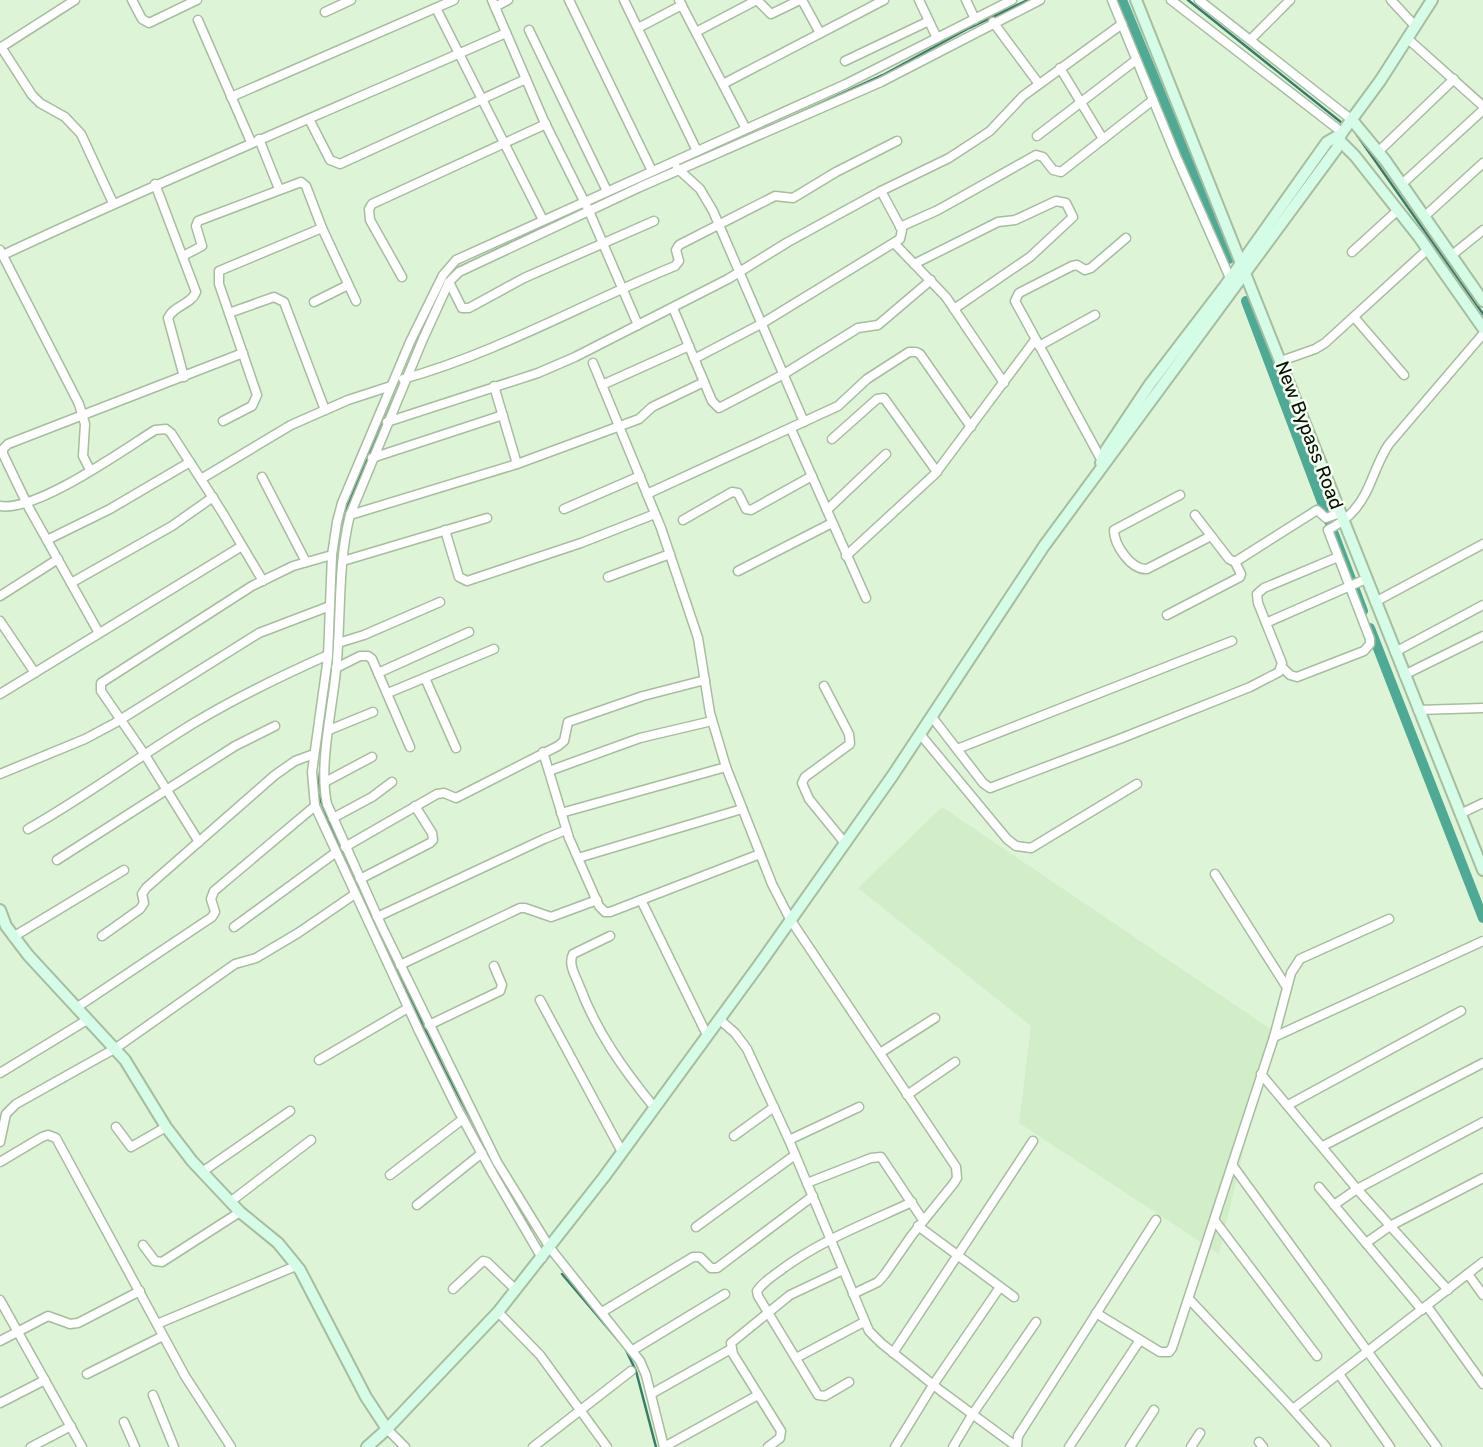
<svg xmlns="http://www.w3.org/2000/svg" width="1483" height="1447" font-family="Rubik,sans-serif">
	<rect width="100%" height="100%" fill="#ddf5d6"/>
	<!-- built -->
	<polygon fill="#d1eec8" points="942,807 1272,1030 1219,1254 1019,1123 1031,1026 858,888"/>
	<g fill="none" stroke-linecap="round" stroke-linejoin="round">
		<!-- stream -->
		<g stroke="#397c6a" stroke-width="2.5">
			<polyline points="1188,0 1342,123"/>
			<polyline points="789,118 883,75 969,28 1028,0"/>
			<polyline points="1357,135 1483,314"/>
			<polyline points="458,268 585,208"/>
			<polyline points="340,550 346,508 440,293"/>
			<polyline points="334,647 337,577"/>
			<polyline points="321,762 318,794 343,856 444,1069 478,1132"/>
			<polyline points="504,1181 539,1246"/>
			<polyline points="562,1274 618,1340"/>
			<polyline points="625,1348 636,1371 656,1447"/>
		</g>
		<!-- canal -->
		<g stroke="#4faa95" stroke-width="10">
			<polyline points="1122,0 1229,259"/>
			<polyline points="1246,301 1363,611"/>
			<polyline points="1370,628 1483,918"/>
		</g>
		<defs>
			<g id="street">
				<polyline points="132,0 142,19 149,23 197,0"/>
				<polyline points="492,0 544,121 589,211 638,325"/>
				<polyline points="569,0 652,171"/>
				<polyline points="624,0 697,151"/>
				<polyline points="679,0 746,129"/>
				<polyline points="802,0 820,33"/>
				<polyline points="919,0 937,38"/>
				<polyline points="966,0 975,19"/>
				<polyline points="1112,0 1176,156 1230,278"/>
				<polyline points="1171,0 1343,133"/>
				<polyline points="1199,0 1352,120"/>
				<polyline points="1391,0 1415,26"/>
				<polyline points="495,7 508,0"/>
				<polyline points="436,8 543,220"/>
				<polyline points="325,12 351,0"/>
				<polyline points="198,20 251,142"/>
				<polyline points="993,22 1039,84"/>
				<polyline points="638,28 682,5"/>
				<polyline points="529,30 607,191"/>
				<polyline points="696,32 757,0 771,14 800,0"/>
				<polyline points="1251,39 1290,0"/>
				<polyline points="1408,39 1483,106"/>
				<polyline points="1,47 32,95 40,103 65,117 81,134 113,203"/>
				<polyline points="0,48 75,0"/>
				<polyline points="845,61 929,21"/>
				<polyline points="1060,68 1103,139"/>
				<polyline points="723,84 884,0"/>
				<polyline points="231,97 454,0"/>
				<polyline points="309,119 330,160 340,164 526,79"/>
				<polyline points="1037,136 1136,60"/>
				<polyline points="259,139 279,189"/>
				<polyline points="1379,151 1454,79"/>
				<polyline points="677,168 700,189 713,211 804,422"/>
				<path d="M 155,184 L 196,292 C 191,305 174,305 168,318 L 184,377"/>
				<polyline points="1402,184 1483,110"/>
				<polyline points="1425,216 1483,163"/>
				<polyline points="900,227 938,210 1036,155 1043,157 1053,170 1061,172 1153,100"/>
				<polyline points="894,243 946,297 1004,383"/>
				<polyline points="0,250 79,404 85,424 83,456 90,470"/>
				<polyline points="1352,252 1398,210"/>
				<path d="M 3,255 C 169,177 338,107 506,33"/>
				<polyline points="1452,255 1483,230"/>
				<polyline points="183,256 202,246 196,226 198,221 301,182 306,186 322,228 356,301"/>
				<polyline points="914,264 998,222 1015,220 1056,201 1066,203 1073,217 1030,257 954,309"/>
				<polyline points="402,277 370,220 369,209 372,204 546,124"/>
				<polyline points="449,282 462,308 469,308 524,278 654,221"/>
				<polyline points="314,302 348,285"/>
				<polyline points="673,308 712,401 719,408 784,374 858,328 878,325 931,280"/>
				<polyline points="229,313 274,297 284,302 325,410"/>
				<polyline points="1354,317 1404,375"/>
				<polyline points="1039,346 1095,315"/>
				<polyline points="694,359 761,324 900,239 902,230 881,191"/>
				<polyline points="1281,361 1315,349 1325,343 1428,249"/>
				<polyline points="593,363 661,528 698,638 710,713 726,767 772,884 790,919 956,1167 957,1178 954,1183 912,1235 885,1274 878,1282 853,1294"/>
				<path d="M 403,379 C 497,353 584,303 675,266 L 679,261 L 676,250 L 679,245 L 775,196 L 793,198 L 836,172 L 897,141"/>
				<polyline points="602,385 689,346"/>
				<polyline points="494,386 517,464"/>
				<polyline points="223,421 252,406 257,395 219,284 219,271 322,228"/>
				<polyline points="387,422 538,373 575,357 728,279 788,242 881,191 949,158 975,141 990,131 1023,96 1122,24"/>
				<polyline points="791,429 866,598"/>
				<polyline points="832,439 877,399 884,398 937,472"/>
				<polyline points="372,458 503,415"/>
				<polyline points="1102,461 1015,301 1019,293 1072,266 1077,265 1085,270 1091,268 1126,238"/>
				<polyline points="262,477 306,562"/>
				<polyline points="201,479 291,425 348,400 391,386"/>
				<polyline points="647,494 838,406 867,379 909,352 916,352 920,354 971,427"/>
				<path d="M 1180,495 L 1114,530 C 1114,545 1131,570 1147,569 L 1211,536"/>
				<path d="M 0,506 C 36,512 122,451 155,430 L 166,429 L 171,433 L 222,512 L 263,581"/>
				<polyline points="564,509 640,476"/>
				<polyline points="827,510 886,454"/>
				<polyline points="350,515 517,464 639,419 652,407 704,382"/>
				<polyline points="1195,515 1229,559 1235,562 1317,510 1326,518 1340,513"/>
				<polyline points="683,520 732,492 738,493 746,509 751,510 812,476"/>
				<polyline points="445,530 459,577 467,581 581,543 655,514"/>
				<polyline points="47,540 110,509 190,462"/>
				<polyline points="846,556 935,474 1035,340"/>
				<polyline points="343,561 487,518"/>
				<polyline points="738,571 832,523"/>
				<polyline points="608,577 670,554"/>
				<polyline points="71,583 172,526 213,497"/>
				<polyline points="0,596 58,559"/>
				<polyline points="1375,602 1483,544"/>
				<polyline points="1167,615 1240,577 1241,574 1235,562"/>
				<polyline points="0,621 35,673"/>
				<polyline points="1266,623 1366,579"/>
				<polyline points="99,633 29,508 3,454 3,449 8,444 243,353"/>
				<polyline points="338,643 364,635 440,602"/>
				<polyline points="1395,652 1483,605"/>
				<path d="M 1282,667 L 1290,675 L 1297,677 L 1364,651 L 1370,644 L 1370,639 L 1328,530 C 1338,524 1347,519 1355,509 C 1371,491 1375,464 1389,444 L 1483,334"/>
				<polyline points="336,668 360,656 368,656 372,659 410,747"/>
				<polyline points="378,673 469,632"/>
				<polyline points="1404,675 1483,636"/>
				<polyline points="425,678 456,748"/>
				<polyline points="824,686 849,734 850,744 805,777 802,783 809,799 844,842"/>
				<polyline points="388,693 494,649"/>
				<polyline points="0,694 242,546"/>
				<polyline points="1418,710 1483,708"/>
				<polyline points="932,717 983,783 990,788 1122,738 1250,687 1279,672 1282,663 1258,603 1257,594 1264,588 1338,557"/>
				<polyline points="329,730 373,712"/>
				<polyline points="920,734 1007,839 1016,846 1031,848 1137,784"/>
				<polyline points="957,749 1232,641"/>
				<polyline points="543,752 569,838 599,906 605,912 610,912 760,854"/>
				<polyline points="549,771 640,738 712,721"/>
				<polyline points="0,774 85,739 115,723 259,633 330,606"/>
				<polyline points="325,782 372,757"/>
				<polyline points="561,813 726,767"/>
				<polyline points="1460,814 1483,803"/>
				<polyline points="333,818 372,797 392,782"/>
				<path d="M 28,829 C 85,797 138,757 194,723 C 237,697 283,675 328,655"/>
				<polyline points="199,842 145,755 101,691 101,683 252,586 293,566 332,555"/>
				<polyline points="345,847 437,794 444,793 456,798 558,746 564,741 568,722 643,696 705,680"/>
				<polyline points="578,858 742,809"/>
				<polyline points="57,860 235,746 275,726"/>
				<polyline points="1215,874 1286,986"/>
				<polyline points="360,879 430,843 433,840 432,833 415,806"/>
				<polyline points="641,900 707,1035"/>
				<polyline points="377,917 544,839 566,830"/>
				<polyline points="234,927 335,853"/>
				<polyline points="102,936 140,909 144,903 142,894 146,888 275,775 295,761 314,754"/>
				<path d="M 610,936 L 573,954 C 568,964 575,975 579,985 C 596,1031 623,1069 654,1107"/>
				<polyline points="13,937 124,870"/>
				<polyline points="400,965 520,908 525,908 551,917 597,900"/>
				<polyline points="540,1000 622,1152"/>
				<polyline points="76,1008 212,917 215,912 211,899 214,891 315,806"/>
				<polyline points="719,1019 735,1033 747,1049 789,1140 869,1331 881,1343 941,1391 1017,1447"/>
				<polyline points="429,1025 500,991 502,985 494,966"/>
				<polyline points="1274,1037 1291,973 1300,959 1389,919"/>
				<polyline points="880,1053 935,1018"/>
				<polyline points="319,1060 408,1008"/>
				<polyline points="0,1073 87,1020"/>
				<polyline points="1261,1074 1357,1189 1448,1290"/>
				<polyline points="907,1095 955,1062"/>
				<polyline points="1288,1105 1461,1011"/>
				<polyline points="116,1127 131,1147 166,1127"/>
				<polyline points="734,1136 774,1107"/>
				<polyline points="789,1140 859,1107"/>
				<polyline points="0,1142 6,1114 16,1104 116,1048 235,964 256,958 298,933 355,894"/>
				<polyline points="1323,1146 1483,1063"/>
				<polyline points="0,1162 42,1137 48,1135 56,1138 185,1376 231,1447"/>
				<polyline points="1233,1166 1437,1447"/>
				<polyline points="202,1172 290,1111"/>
				<polyline points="390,1175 463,1119"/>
				<polyline points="807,1183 871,1158 881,1157 923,1220"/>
				<polyline points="1319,1187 1422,1310"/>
				<polyline points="230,1202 311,1140"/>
				<polyline points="417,1205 482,1153"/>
				<polyline points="1334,1205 1357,1189 1483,1122"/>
				<polyline points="1215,1221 1317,1356"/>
				<polyline points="918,1226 1014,1297"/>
				<polyline points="696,1227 795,1155"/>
				<polyline points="1366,1243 1390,1226 1483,1178"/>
				<polyline points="143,1245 155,1261 162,1262 240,1212"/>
				<polyline points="542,1258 493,1174 457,1108 419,1031 315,806 312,772 328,657 332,555 337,522 342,503 410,342 443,275 456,260 846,84 1012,0"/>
				<polyline points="1468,1274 1483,1295"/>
				<polyline points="453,1289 483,1261 487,1262 516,1290"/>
				<polyline points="1189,1299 1288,1404 1326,1447"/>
				<polyline points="0,1300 82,1447"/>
				<polyline points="1427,1306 1483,1384"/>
				<polyline points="498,1312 540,1355 607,1447"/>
				<polyline points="602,1312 693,1257 700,1257 711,1268 717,1268 813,1196"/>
				<polyline points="1096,1313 1160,1352 1169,1352 1172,1348 1274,1037 1483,941"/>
				<polyline points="157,1324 296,1266"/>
				<polyline points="0,1341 48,1316 70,1324 78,1323 140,1291"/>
				<polyline points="633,1350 725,1294"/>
				<polyline points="893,1353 1033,1141"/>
				<polyline points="796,1358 864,1322"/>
				<polyline points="87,1374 163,1336"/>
				<polyline points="1339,1374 1390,1447"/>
				<path d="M 849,1382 L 825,1396 L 818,1395 L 758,1296 L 757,1291 C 763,1282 773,1276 781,1270 C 821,1240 867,1223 912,1202"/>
				<polyline points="651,1394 731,1349"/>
				<polyline points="153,1395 174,1447"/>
				<polyline points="0,1403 45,1380"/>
				<polyline points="1293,1409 1483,1262"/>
				<polyline points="124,1422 135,1447"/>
				<polyline points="387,1429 405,1447"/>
				<polyline points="1259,1442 1263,1447"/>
				<polyline points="31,1447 71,1426"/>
				<polyline points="533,1447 631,1371"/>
				<path d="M 664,1447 L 646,1375 L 640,1361 L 550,1248 L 497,1162 L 382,927 L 327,804 C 318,763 334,703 337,660 C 341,612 338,562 350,515 L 423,339 L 449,282 L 459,272 L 640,187 L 881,82 L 1040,0"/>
				<polyline points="664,1447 758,1395"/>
				<polyline points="768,1447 780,1438 781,1431 733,1354 731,1343 790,1295 843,1270"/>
				<polyline points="895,1447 933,1385 1000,1287"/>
				<polyline points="953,1447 972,1415 1036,1322"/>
				<polyline points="1017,1447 1018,1436 1156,1220"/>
				<polyline points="1069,1447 1140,1340"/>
				<polyline points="1130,1447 1154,1410"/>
				<polyline points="1191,1447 1200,1433"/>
			</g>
			<g id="secondary">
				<polyline points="1136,0 1483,870"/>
				<polyline points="1352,120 1385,160 1483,301"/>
				<polyline points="1340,141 1355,156 1419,237 1483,328"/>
				<polyline points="1101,463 1106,450 1150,384 1225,286 1327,142 1341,134"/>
				<polyline points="0,910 6,926 28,955 125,1060 166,1127 192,1161 240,1212 278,1243 300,1270 366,1397 387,1429"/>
				<polyline points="367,1447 387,1429 498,1312 604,1177 759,965 893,775 1044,546 1337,148 1341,134 1380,81 1432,0"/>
			</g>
		</defs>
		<!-- street casing -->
		<use href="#street" stroke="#a6bd9f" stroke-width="11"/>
		<!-- secondary casing -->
		<use href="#secondary" stroke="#a6bd9f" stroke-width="14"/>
		<!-- street -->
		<use href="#street" stroke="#fff" stroke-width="8"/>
		<!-- secondary -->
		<use href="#secondary" stroke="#d4fce7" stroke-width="10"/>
	</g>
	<g text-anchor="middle" stroke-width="5" stroke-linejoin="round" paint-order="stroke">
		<!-- street labels -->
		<g font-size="19" fill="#070f05" stroke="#f4fef1">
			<text transform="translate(1310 435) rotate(69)" y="7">New Bypass Road</text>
		</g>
	</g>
</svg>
